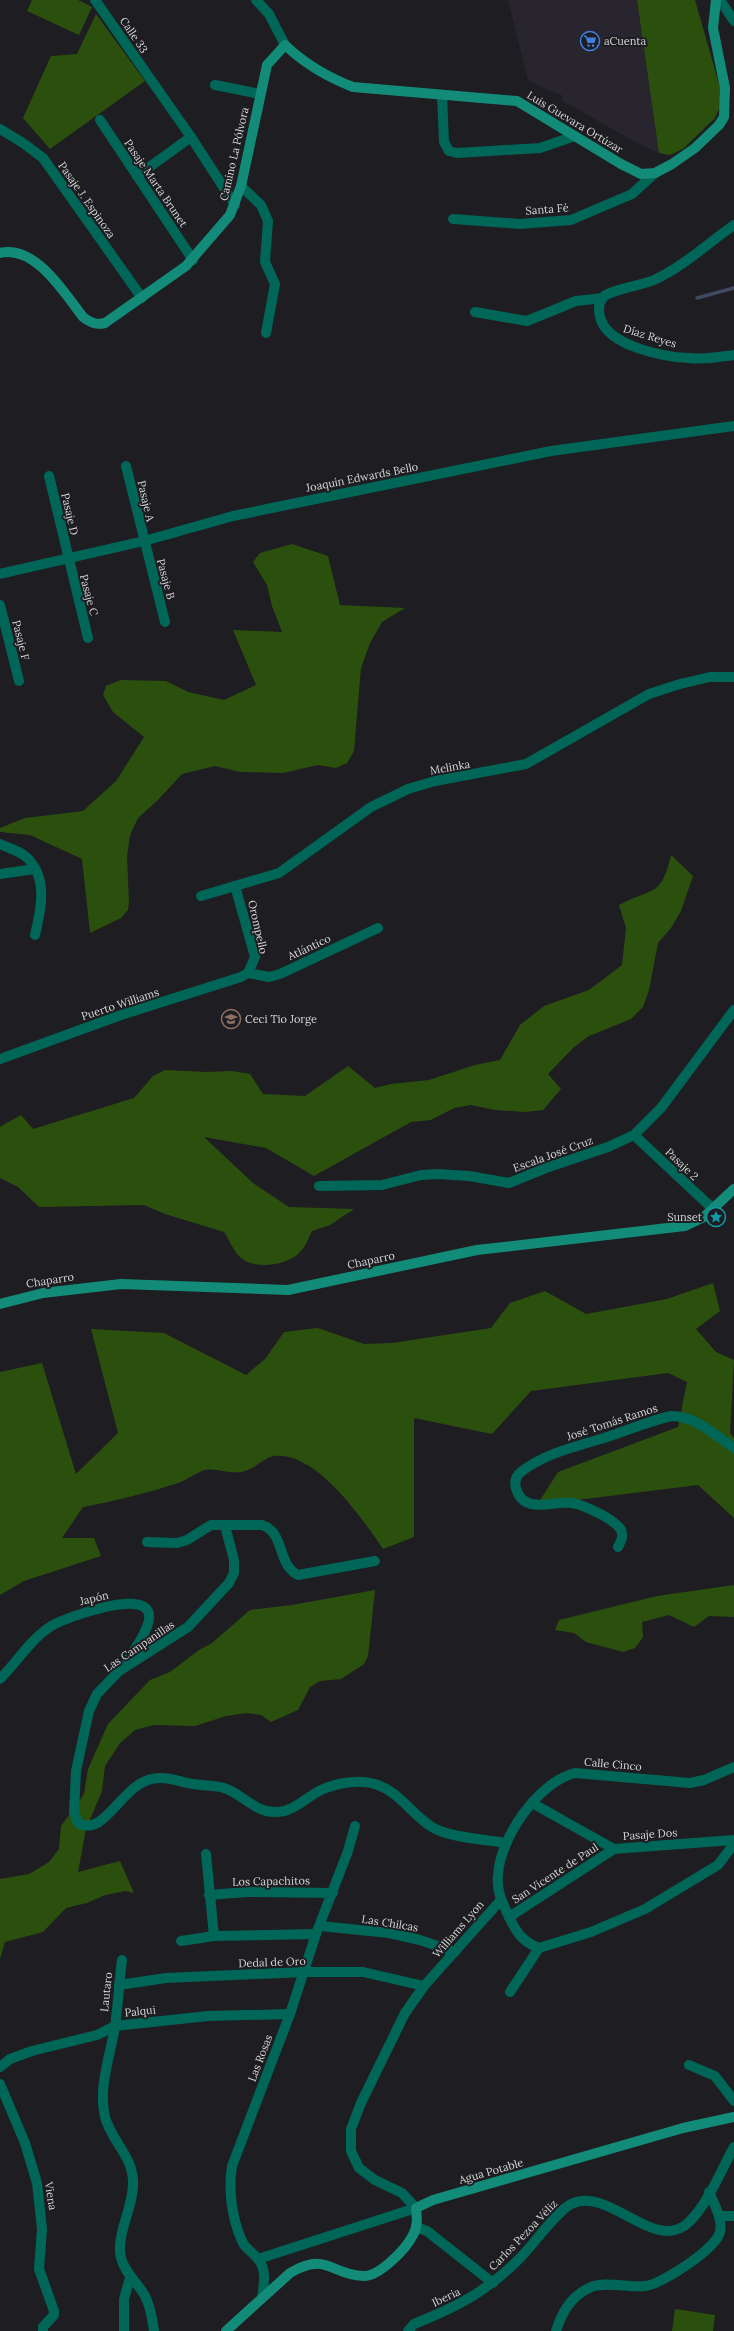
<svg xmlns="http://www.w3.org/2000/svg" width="734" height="2331" font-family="Lora,serif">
	<rect width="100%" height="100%" fill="#1e1d21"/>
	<!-- built -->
	<polygon fill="#28252e" points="508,0 637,0 659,153 635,142 563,101 562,95 543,88 528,80"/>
	<!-- green -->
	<g fill="#2b500e">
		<polygon points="32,0 78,0 92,7 79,35 27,11"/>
		<polygon points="637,0 695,0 721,91 721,105 715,118 683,149 670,155 659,153"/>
		<polygon points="96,14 145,81 50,149 23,118 51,56 77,54"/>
		<polygon points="292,544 328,556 340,605 405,608 382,622 370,643 361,668 354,751 347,763 336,768 318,765 283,773 240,772 215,766 182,774 158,800 138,818 130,835 127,857 129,902 128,910 121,918 90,933 82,859 30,835 0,832 0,828 25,818 83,811 116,781 144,737 113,712 103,695 106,686 121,680 166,681 188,692 224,700 256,685 233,630 282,632 272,606 267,585 253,562 260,553"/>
		<path d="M 671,855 L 693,876 L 681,911 L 671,928 L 658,943 L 649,990 L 643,1007 L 631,1019 L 589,1036 L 574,1047 L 548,1074 L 561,1089 L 543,1110 L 525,1112 L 495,1110 L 471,1105 L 454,1108 L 431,1120 L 411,1122 L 314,1176 L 266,1148 L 204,1137 L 253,1183 L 289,1207 L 354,1209 L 330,1225 L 312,1231 C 308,1240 304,1249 297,1255 C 283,1266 252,1270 239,1256 C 233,1250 229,1239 224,1232 L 165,1214 L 144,1205 L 39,1207 L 18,1187 L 0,1178 L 0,1127 L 3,1125 L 21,1115 L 33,1129 L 134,1098 L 153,1076 L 165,1070 L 207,1072 L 232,1071 L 250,1074 L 263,1094 L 305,1096 L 348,1066 L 375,1088 L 391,1084 L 429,1080 L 475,1065 L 500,1060 L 520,1025 L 544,1006 L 589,990 L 622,965 L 626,928 L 619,905 C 653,887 661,898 671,855 Z"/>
		<path d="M 713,1283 L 720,1311 L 696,1329 L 716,1352 L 734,1360 L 730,1433 L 734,1438 L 734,1518 L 698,1485 L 537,1505 L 558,1472 L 678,1427 L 687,1382 L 668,1373 L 531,1391 L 492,1434 L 414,1418 L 414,1537 L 383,1549 C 363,1519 315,1450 274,1456 C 263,1458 254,1470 241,1472 C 230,1474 216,1468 205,1470 C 195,1473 187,1480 178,1483 C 147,1493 115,1501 83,1507 L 62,1538 L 94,1538 L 101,1556 L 24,1581 L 0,1595 L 0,1372 L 42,1363 L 76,1474 L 118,1433 L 91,1329 L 164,1333 L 246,1375 L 265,1359 L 284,1332 L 318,1328 L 364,1344 L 392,1343 L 491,1328 L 510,1303 L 545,1291 L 586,1314 L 667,1299 Z"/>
		<polygon points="734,1585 734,1617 709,1616 694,1627 669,1615 642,1622 643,1637 635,1648 623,1652 586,1642 574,1633 555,1630 559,1620 657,1596"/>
		<polygon points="375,1590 368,1656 364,1664 341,1679 320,1681 310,1687 298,1710 271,1722 261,1715 246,1713 226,1716 195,1726 154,1725 135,1730 120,1743 105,1766 102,1791 86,1829 78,1872 120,1861 134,1893 125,1891 105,1895 87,1903 66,1908 43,1932 5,1942 0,1959 0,1879 29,1874 49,1862 59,1849 61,1826 84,1794 88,1769 108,1724 150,1680 170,1672 199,1650 212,1643 250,1610 292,1605"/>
		<polygon points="675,2309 715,2315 713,2331 672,2331"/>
	</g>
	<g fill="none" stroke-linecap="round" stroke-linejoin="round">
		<!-- stream -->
		<polyline stroke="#404962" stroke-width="3.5" points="697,298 734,288"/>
		<!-- street -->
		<g stroke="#006658" stroke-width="10">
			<polyline points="95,0 191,137 235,205"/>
			<polyline points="256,0 269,14 285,45"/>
			<polyline points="720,0 734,21"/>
			<polyline points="215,85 260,94"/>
			<polyline points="442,95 444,142 449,151 457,153 540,148 575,136"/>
			<polyline points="100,120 193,260"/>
			<polyline points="0,129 23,143 43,158 142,298"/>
			<polyline points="137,176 191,137"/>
			<polyline points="241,186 261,205 268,221 265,262 275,284 266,333"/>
			<polyline points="453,219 520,224 571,220 632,194 655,173"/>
			<path d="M 734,225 C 708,243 683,267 654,280 C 642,285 610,290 603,297 C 598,304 598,312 601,320 C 610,346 663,357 689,358 C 704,360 719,357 734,355"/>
			<polyline points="475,312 527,321 576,301 603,298"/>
			<polyline points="126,466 165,622"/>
			<polyline points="49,476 88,638"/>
			<polyline points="0,574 144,541 233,516 551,451 734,426"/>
			<polyline points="0,605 19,681"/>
			<path d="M 0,844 C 8,848 18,850 25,856 C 49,876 41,910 35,935"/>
			<polyline points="0,874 35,869"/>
			<polyline points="201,896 279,873 371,807 408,789 435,781 526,764 649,694 680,684 710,677 734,677"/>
			<polyline points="248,973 269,977 280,974 378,928"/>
			<polyline points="0,1059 121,1015 241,977 248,973 255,957 235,886"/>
			<polyline points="634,1135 713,1209"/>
			<polyline points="319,1186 382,1185 421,1175 438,1174 469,1176 509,1183 546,1168 608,1147 634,1135 661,1108 734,1010"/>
			<path d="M 225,1526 L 234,1560 L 234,1573 L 229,1583 L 188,1627 L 119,1671 L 97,1694 L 89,1711 L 76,1771 L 74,1812 L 78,1823 C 108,1839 123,1775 162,1778 C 173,1778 183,1783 194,1784 C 204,1786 215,1785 224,1788 C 243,1794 255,1813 276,1812 C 294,1812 306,1797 321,1790 C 336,1783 360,1779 375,1784 C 400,1792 411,1814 432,1827 C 447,1837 487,1840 506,1843"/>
			<path d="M 147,1542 L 177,1543 L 187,1540 L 211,1525 L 262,1525 C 285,1532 277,1565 298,1575 L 375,1561"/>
			<path d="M 618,1547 C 621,1541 624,1536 621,1530 C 615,1519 582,1504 571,1503 C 552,1501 523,1515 516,1488 C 514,1481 516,1476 521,1472 C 545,1453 578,1446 607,1437 C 629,1430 649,1421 671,1416 C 695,1416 714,1434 734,1448"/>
			<path d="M 0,1679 C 18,1661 31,1638 53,1625 C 68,1617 144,1589 149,1614 C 152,1627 129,1658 122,1668"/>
			<path d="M 734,1767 L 704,1780 L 690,1783 L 575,1773 C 538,1782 500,1838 498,1875 C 496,1891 503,1904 510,1919 C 517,1933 523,1942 539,1948 L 591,1932 L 645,1909 L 718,1865 L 734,1844"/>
			<polyline points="532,1803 614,1849 734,1840"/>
			<polyline points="206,1854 214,1936"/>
			<polyline points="209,1895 247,1892 333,1893"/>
			<polyline points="509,1917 614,1849"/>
			<polyline points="320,1926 389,1933 420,1940 455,1952"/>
			<polyline points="181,1941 214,1936 316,1934"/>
			<path d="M 122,1960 C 119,1983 118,2005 115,2027 C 110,2056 98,2088 105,2117 C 111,2140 132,2156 133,2180 C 135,2205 115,2235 121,2258 C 125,2273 137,2282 145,2296 C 151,2307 152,2319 154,2331"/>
			<polyline points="119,1985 166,1978 303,1972 363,1972 424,1986"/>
			<polyline points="510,1992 539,1948"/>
			<polyline points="689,2065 715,2076 734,2101"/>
			<polyline points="0,2067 10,2059 32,2051 97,2035 115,2026 208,2016 290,2014"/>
			<polyline points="0,2084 25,2143 37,2183 42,2229 39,2269 54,2311 54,2315 43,2327 43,2331"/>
			<polyline points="719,2216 734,2216"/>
			<polyline points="416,2227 427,2231 493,2283"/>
			<polyline points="258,2259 416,2208 402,2193 375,2180 359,2168 351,2151 351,2129 361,2103 405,2013 424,1986 500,1901"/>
			<path d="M 262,2297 C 264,2285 267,2269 258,2259 C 253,2252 245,2249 242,2241 C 232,2219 228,2190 232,2166 L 290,2014 L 316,1934 L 348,1851 L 355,1826"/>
			<polyline points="124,2331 124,2299 130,2278"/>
			<path d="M 408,2331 L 414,2324 C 457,2307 488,2291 521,2257 C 534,2244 556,2212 571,2204 C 608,2185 656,2255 689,2222 C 708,2204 721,2170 734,2147"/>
			<path d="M 556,2331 C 562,2312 571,2296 591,2287 C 606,2281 629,2288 645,2286 C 661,2285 717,2248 720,2232 C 723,2219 714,2204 709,2192"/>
		</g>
		<!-- secondary -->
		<g stroke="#128b79" stroke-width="10">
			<path d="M 0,253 C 35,244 65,294 83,317 C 91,323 96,325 105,323 L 186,266 L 230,215 L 241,186 L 267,65 L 285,45 C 305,64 327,77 353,87 L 517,101 L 621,164 L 641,174 L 655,173 L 672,164 L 695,148 L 719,125 L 724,117 L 725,88 L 713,28 L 716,0"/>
			<polyline points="0,1304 43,1293 121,1284 288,1290 477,1250 685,1226 704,1217 734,1189"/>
			<path d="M 226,2331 L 290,2273 C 327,2251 331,2275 363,2276 C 379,2277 406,2249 413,2235 C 418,2227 417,2217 416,2208 L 433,2200 L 683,2128 L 734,2117"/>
		</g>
	</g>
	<!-- icons -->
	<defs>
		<symbol id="supermarket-ring" viewBox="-11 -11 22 22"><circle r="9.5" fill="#1e1d21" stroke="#3f7fe0" stroke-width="1.5"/><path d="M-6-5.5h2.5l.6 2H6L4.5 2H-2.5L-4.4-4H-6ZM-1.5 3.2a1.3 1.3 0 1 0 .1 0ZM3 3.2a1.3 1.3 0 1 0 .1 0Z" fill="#3f7fe0"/></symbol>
		<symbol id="school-ring" viewBox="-11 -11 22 22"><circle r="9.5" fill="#1e1d21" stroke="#8d6e63" stroke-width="1.5"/><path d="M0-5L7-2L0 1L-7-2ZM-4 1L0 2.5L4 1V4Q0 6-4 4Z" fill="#8d6e63"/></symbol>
		<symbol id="sight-ring" viewBox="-11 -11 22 22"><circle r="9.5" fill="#1e1d21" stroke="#0f9aa8" stroke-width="1.5"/><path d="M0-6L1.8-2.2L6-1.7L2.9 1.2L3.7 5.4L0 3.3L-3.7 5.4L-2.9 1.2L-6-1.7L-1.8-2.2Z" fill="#0f9aa8"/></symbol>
	</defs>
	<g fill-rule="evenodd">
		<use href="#supermarket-ring" x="579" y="30" width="22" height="22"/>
		<use href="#school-ring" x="220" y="1008" width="22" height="22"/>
		<use href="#sight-ring" x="705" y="1206" width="22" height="22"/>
	</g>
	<g text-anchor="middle" stroke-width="4" stroke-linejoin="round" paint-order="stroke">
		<!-- street labels -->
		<g font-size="11" fill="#d7d7da" stroke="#1e1d21">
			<text transform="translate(134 35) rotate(56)" y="4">Calle 33</text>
			<text transform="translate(575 122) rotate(31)" y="4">Luis Guevara Ortúzar</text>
			<text transform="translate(234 154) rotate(-77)" y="4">Camino La Pólvora</text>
			<text transform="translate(156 183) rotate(56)" y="4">Pasaje Marta Brunet</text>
			<text transform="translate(87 200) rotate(55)" y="4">Pasaje J. Espinoza</text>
			<text transform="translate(547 209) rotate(-5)" y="4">Santa Fé</text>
			<text transform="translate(650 336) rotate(17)" y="4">Díaz Reyes</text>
			<text transform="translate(362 477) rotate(-11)" y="4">Joaquín Edwards Bello</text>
			<text transform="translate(146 501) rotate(77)" y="4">Pasaje A</text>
			<text transform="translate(70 514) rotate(77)" y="4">Pasaje D</text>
			<text transform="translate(166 579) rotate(75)" y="4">Pasaje B</text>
			<text transform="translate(89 595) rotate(75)" y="4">Pasaje C</text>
			<text transform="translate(21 640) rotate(76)" y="4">Pasaje F</text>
			<text transform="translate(450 767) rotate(-10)" y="4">Melinka</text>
			<text transform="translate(258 927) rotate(77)" y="4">Orompello</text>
			<text transform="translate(309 947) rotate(-25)" y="4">Atlántico</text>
			<text transform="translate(120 1004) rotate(-18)" y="4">Puerto Williams</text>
			<text transform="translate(553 1154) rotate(-20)" y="4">Escala José Cruz</text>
			<text transform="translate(682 1164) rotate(44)" y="4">Pasaje 2</text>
			<text transform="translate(371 1260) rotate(-12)" y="4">Chaparro</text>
			<text transform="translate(50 1280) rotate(-9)" y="4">Chaparro</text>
			<text transform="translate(612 1422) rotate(-18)" y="4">José Tomás Ramos</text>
			<text transform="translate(94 1598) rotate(-13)" y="4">Japón</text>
			<text transform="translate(139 1646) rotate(-34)" y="4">Las Campanillas</text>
			<text transform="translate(613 1764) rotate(5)" y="4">Calle Cinco</text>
			<text transform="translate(650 1834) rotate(-4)" y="4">Pasaje Dos</text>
			<text transform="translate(555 1873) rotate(-33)" y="4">San Vicente de Paul</text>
			<text transform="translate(271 1881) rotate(-1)" y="4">Los Capachitos</text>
			<text transform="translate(390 1923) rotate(9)" y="4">Las Chilcas</text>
			<text transform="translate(458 1929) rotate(-49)" y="4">Williams Lyon</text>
			<text transform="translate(272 1962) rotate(-2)" y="4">Dedal de Oro</text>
			<text transform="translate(106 1992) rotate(-84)" y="4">Lautaro</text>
			<text transform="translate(140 2011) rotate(-6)" y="4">Palqui</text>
			<text transform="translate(260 2058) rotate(-69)" y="4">Las Rosas</text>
			<text transform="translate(491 2171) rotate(-16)" y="4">Agua Potable</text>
			<text transform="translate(51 2196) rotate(81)" y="4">Viena</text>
			<text transform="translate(523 2235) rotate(-46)" y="4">Carlos Pezoa Véliz</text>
			<text transform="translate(446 2297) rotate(-25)" y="4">Iberia</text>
		</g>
		<!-- poi labels -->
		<g font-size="11" fill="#d7d7da" stroke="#1e1d21" text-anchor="start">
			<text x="604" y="45">aCuenta</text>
			<text x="245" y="1023">Ceci Tio Jorge</text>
			<text x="702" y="1221" text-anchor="end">Sunset</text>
		</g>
	</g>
</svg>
